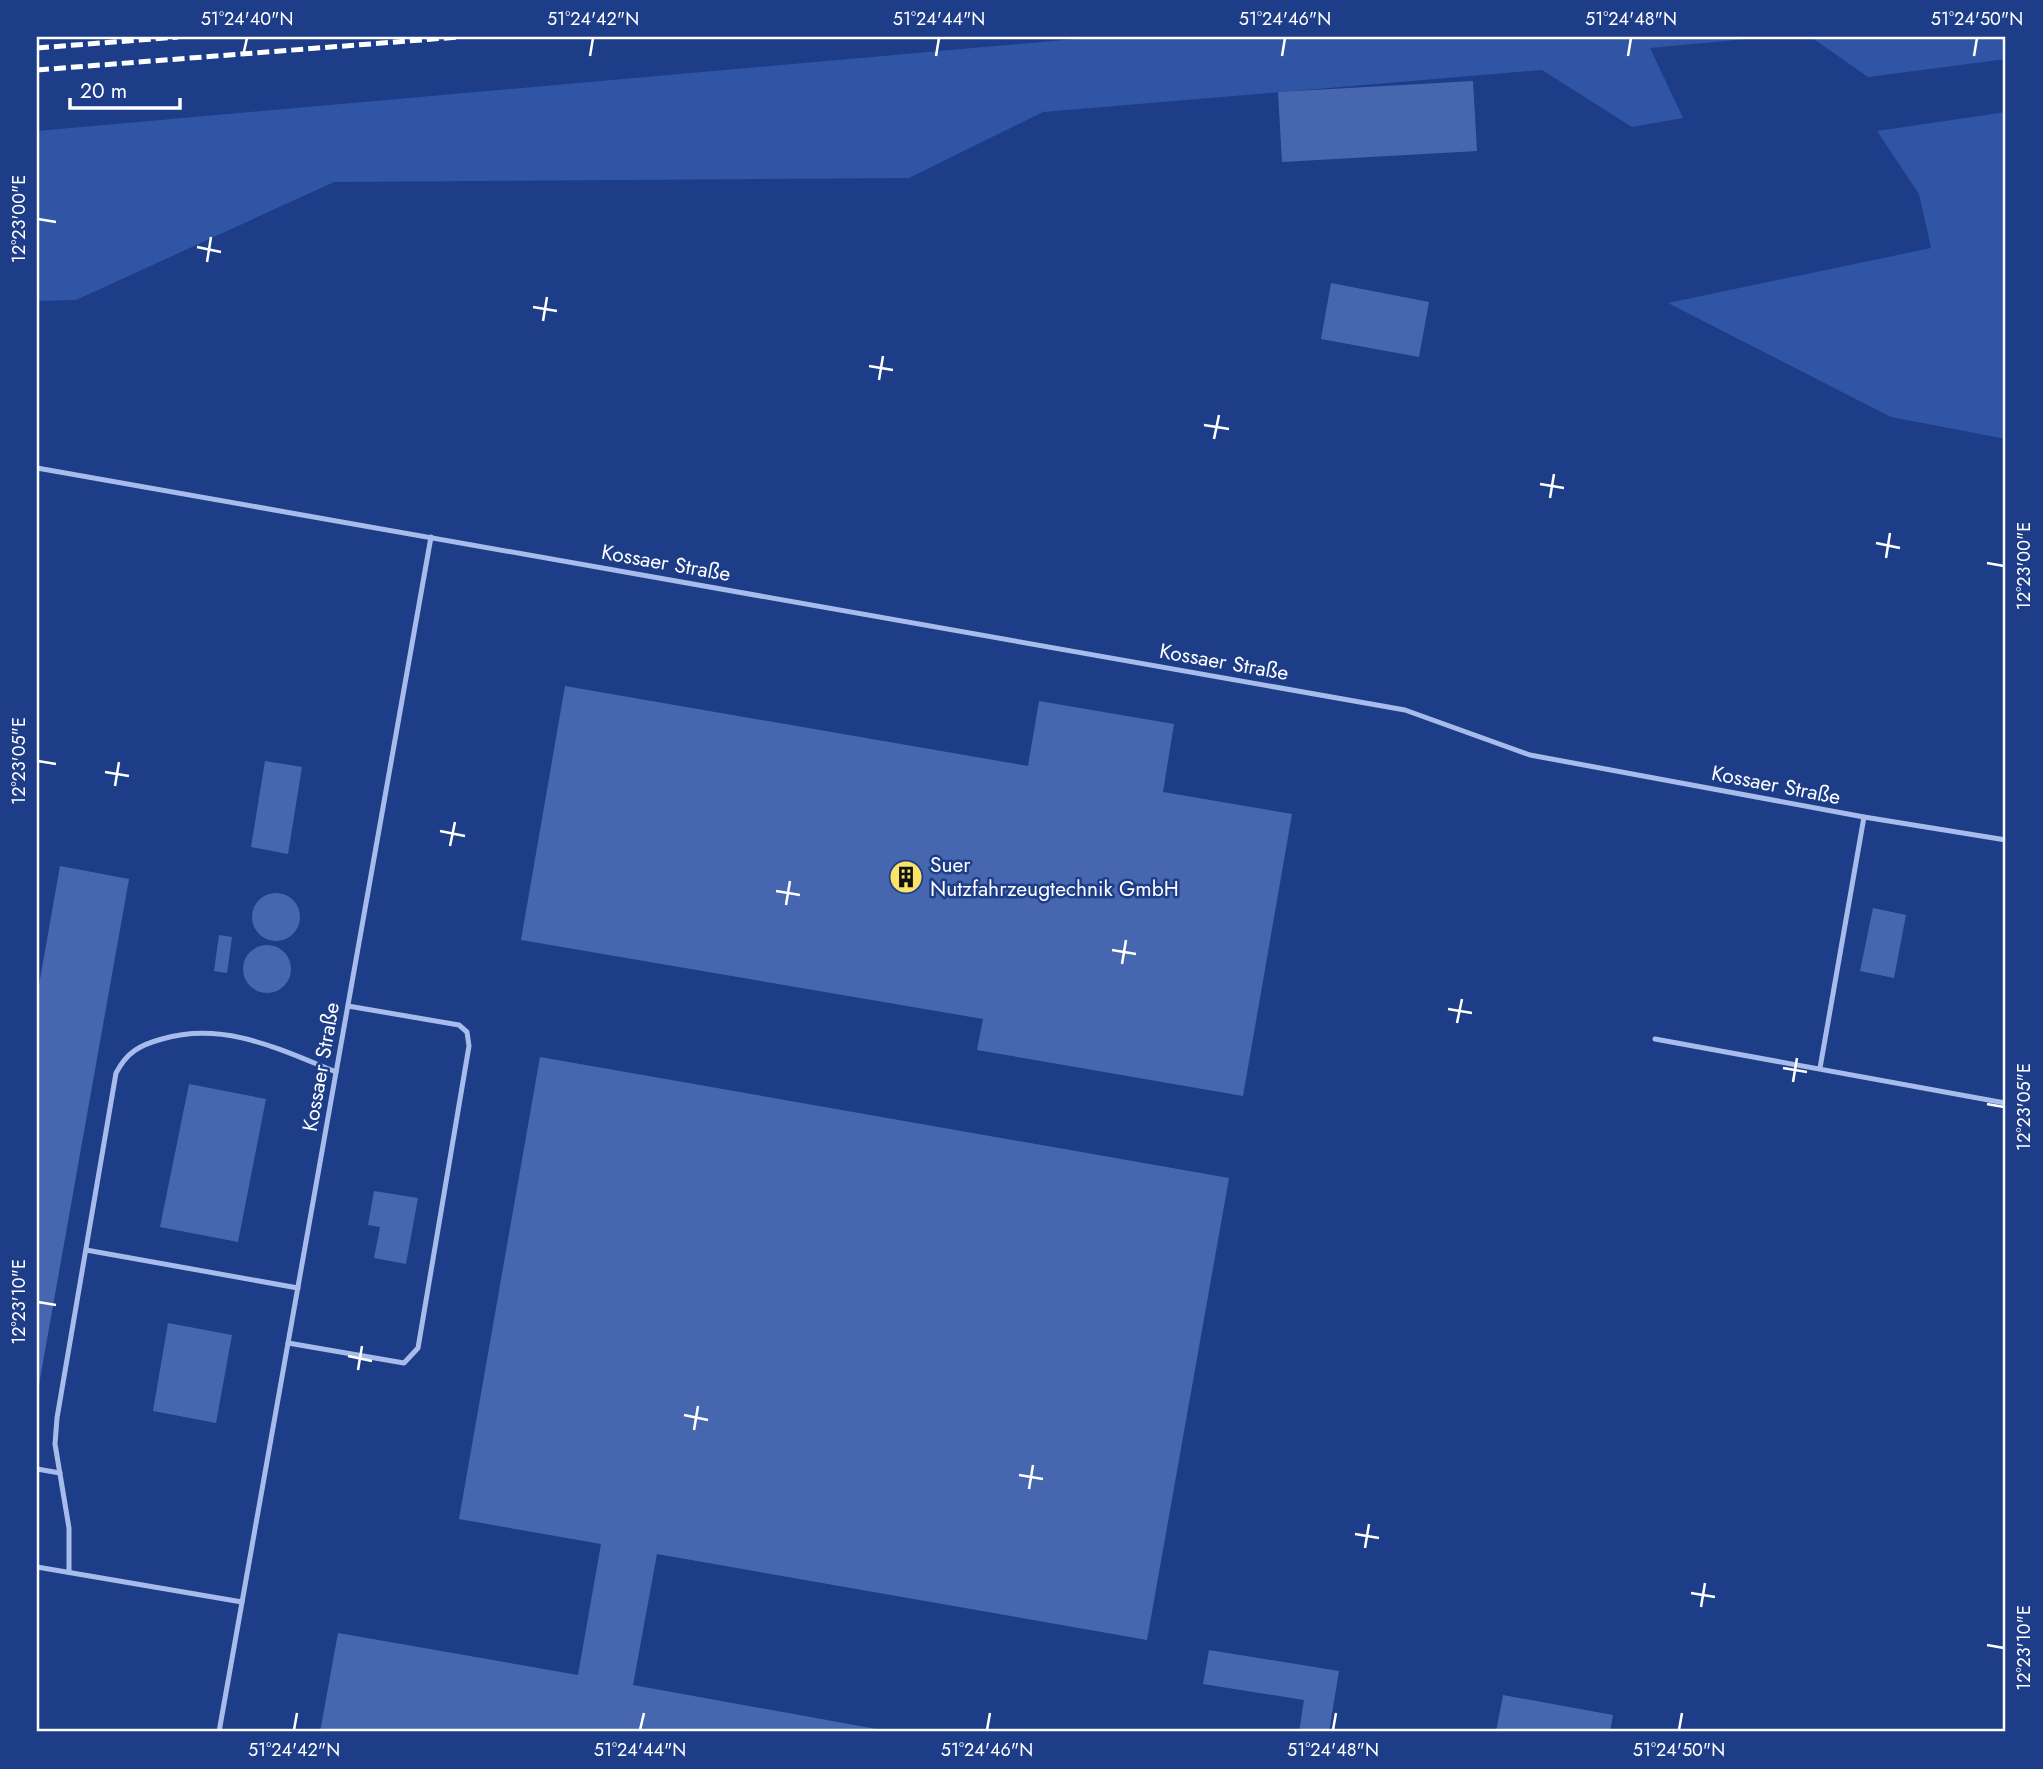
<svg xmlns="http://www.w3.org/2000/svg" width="2043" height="1769" font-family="Jost,sans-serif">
	<rect width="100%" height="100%" fill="#1d3d88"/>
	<!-- green -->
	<g fill="#3155a5">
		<polygon points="1097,37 1768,37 1650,48 1683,118 1632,127 1542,70 1043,112 909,178 334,182 76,300 37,301 37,131"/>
		<polygon points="1811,37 2006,37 2006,59 1868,77"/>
		<polygon points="2006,112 2006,439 1891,417 1668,303 1931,248 1919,194 1877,131"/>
	</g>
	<!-- building -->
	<g fill="#4667b0">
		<polygon points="1473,81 1477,151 1282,162 1278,92"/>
		<polygon points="1331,283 1429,302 1419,357 1321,339"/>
		<polygon points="565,686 1028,766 1039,701 1174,724 1163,792 1292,814 1243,1096 977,1050 983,1019 521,940"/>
		<polygon points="265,761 302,767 288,854 251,847"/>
		<polygon points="60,866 129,879 38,1390 37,996"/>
		<circle cx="276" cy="917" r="24"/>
		<polygon points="1873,908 1906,915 1894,978 1860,971"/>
		<polygon points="219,935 232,937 227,973 214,971"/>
		<circle cx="267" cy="969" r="24"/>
		<polygon points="540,1057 1229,1178 1147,1640 657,1554 633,1685 893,1732 320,1732 338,1633 578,1675 601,1544 459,1519"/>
		<polygon points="189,1084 266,1099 238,1242 160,1227"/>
		<polygon points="374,1191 418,1198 406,1264 374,1258 380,1227 368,1225"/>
		<polygon points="168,1323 232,1335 216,1423 153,1411"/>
		<polygon points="1209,1650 1339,1671 1329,1732 1299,1732 1304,1700 1203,1684"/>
		<polygon points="1503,1695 1613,1715 1610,1732 1496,1732"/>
	</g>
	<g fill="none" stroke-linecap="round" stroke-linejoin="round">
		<!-- service -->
		<g stroke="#a7bceb" stroke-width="5">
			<polyline points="37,468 1405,710 1530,755 1864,817 2006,840"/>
			<polyline points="1655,1039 2005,1103"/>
			<polyline points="1820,1068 1864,817"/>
			<polyline points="86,1250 298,1288"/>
			<polyline points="288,1343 404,1363 418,1348 469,1046 467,1032 459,1025 348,1006"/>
			<polyline points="37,1469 60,1473"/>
			<polyline points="37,1567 242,1602"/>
			<path d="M 69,1572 L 69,1528 L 55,1444 L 57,1418 L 116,1073 C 127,1052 140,1045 162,1039 C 224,1021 279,1049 336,1072"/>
			<polyline points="219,1732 431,537"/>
		</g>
		<!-- rail -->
		<g stroke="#fff" stroke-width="5" stroke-dasharray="12 5" stroke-linecap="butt">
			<polyline points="37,48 178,37"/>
			<polyline points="37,70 459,37"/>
		</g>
	</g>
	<!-- ticks -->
	<path fill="none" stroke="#fff" stroke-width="2.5" d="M 243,56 L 247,38M 590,56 L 593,38M 936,56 L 939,38M 1282,56 L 1285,38M 1628,56 L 1631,38M 1974,56 L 1977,38M 38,219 L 56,222M 197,247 L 221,252M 207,262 L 211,237M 533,307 L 557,311M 543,321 L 547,297M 869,366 L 893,370M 879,380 L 883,356M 1204,425 L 1229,429M 1214,439 L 1219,415M 1540,484 L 1564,488M 1550,498 L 1554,474M 1876,543 L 1900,548M 1886,558 L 1890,533M 1987,563 L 2004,566M 38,761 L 56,764M 105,772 L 129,776M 115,786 L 119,762M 440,831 L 465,836M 450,846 L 455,822M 776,891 L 800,895M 786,905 L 790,881M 1112,950 L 1136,954M 1122,964 L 1126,940M 1448,1009 L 1472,1013M 1457,1023 L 1462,999M 1783,1068 L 1807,1072M 1793,1082 L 1797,1058M 1987,1104 L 2004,1107M 38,1302 L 56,1305M 348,1356 L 372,1361M 358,1370 L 362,1346M 684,1415 L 708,1420M 694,1430 L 698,1406M 1019,1475 L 1043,1479M 1029,1489 L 1033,1465M 1355,1534 L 1379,1538M 1365,1548 L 1369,1524M 1691,1593 L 1715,1597M 1701,1607 L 1705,1583M 1987,1645 L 2004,1648M 294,1730 L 297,1713M 640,1730 L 644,1713M 987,1730 L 990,1713M 1333,1730 L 1336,1713M 1679,1730 L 1682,1713"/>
	<!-- icons -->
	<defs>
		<symbol id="building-disc" viewBox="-11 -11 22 22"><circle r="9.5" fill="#fbe465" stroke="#1d3d88"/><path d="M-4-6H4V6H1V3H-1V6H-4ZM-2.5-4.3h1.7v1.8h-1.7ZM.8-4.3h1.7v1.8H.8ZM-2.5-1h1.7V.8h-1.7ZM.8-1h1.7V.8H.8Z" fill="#111"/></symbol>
	</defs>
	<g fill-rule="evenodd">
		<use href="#building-disc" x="887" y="858" width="38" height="38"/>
	</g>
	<g text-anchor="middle" stroke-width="5" stroke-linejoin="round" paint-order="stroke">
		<!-- street labels -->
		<g font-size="21" fill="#fff" stroke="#1d3d88">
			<text transform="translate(666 563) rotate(10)" y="7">Kossaer Straße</text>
			<text transform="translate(1224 662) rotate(10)" y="7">Kossaer Straße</text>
			<text transform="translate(1776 785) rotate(11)" y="7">Kossaer Straße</text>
			<text transform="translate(321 1067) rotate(-80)" y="7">Kossaer Straße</text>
		</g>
		<!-- poi labels -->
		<g font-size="21" fill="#fff" stroke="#1d3d88" text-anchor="start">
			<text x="930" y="872">Suer<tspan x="930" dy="24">Nutzfahrzeugtechnik GmbH</tspan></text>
		</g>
	</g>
	<!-- border -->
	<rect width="2043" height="1769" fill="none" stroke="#1d3d88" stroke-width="77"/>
	<!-- scale -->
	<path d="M70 98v10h110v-10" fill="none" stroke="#ffffff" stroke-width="3.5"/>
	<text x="80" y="98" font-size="21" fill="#ffffff" stroke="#1d3d88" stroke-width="5" paint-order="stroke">20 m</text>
	<rect x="38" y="38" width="1966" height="1692" fill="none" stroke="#fff" stroke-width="2.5"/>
	<g font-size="18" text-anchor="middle" fill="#fff">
		<text x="247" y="25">51°24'40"N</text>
		<text x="593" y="25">51°24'42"N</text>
		<text x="939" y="25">51°24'44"N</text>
		<text x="1285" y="25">51°24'46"N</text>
		<text x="1631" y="25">51°24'48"N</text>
		<text x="1977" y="25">51°24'50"N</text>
		<text transform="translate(19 219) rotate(-90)" y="6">12°23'00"E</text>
		<text transform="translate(2024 566) rotate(-90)" y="6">12°23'00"E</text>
		<text transform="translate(19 761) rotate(-90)" y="6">12°23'05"E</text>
		<text transform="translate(2024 1107) rotate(-90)" y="6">12°23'05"E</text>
		<text transform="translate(19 1302) rotate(-90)" y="6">12°23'10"E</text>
		<text transform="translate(2024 1648) rotate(-90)" y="6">12°23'10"E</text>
		<text x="294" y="1756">51°24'42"N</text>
		<text x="640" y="1756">51°24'44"N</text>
		<text x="987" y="1756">51°24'46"N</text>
		<text x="1333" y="1756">51°24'48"N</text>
		<text x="1679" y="1756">51°24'50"N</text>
	</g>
</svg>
